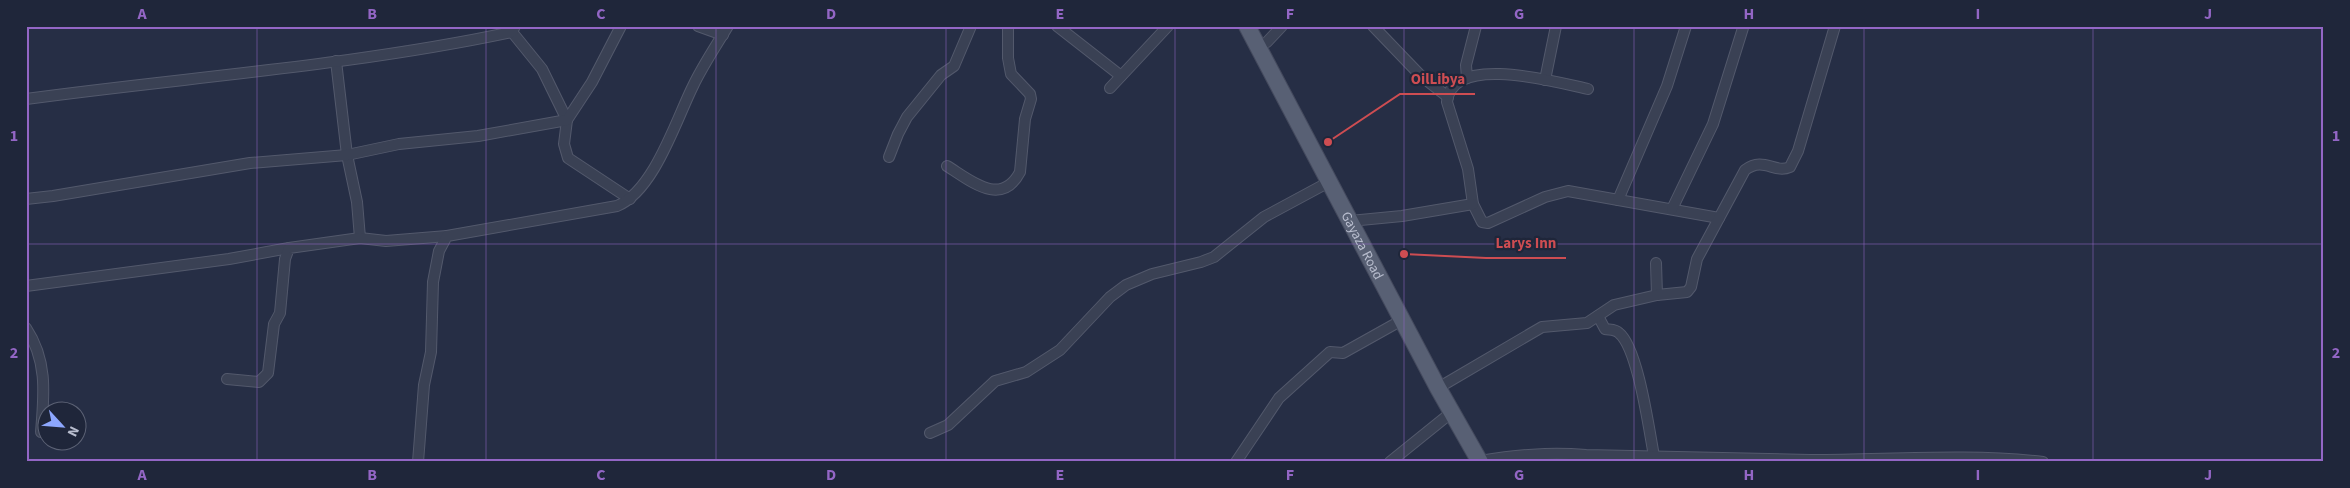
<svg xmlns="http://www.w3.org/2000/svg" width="2350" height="488" font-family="'Source Sans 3',sans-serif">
	<rect width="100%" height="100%" fill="#262e45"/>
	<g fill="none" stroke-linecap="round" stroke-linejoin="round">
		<defs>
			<g id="minor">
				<polyline points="698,26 723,35"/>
				<polyline points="1057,26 1121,76"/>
				<polyline points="1373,26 1421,76 1448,97"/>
				<polyline points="512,32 542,69 567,120 564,144 568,158 630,199"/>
				<polyline points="1267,42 1282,26"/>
				<polyline points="336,61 347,155 357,202 360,238"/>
				<polyline points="1467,78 1466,65 1476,26"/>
				<polyline points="1545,80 1556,26"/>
				<polyline points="1110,88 1168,26"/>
				<path d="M 1588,89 C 1560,83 1451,52 1447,102 L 1468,169 L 1473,204 L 1482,222 L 1488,223 L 1545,197 L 1568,191 L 1719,218"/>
				<path d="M 26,99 C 188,77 352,66 512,32 L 515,26"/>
				<polyline points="889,157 898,134 907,117 941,75 954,66 971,26"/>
				<path d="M 947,166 C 970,180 1001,208 1020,172 L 1025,119 L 1031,99 L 1030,94 L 1011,74 L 1008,58 L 1008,26"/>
				<polyline points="26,199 53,196 250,163 347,155 399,144 478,136 567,120 592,82 621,26"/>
				<polyline points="1618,200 1667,86 1686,26"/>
				<polyline points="1672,209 1713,124 1743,28"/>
				<polyline points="1350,221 1402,216 1473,204"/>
				<polyline points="1656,263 1657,295"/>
				<polyline points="26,286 229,259 289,248"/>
				<path d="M 1598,316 L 1605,329 C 1610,330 1615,329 1619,333 C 1638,348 1649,430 1654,456"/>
				<path d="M 26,328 C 48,361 44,395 41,432"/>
				<polyline points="227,379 259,382 268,373 274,324 280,313 285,259 289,248 360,238 386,241 447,236"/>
				<path d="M 1438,388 L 1542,327 L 1587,323 L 1614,305 L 1657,295 L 1687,292 L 1691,287 L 1697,259 L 1745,170 C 1764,156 1774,174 1790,167 L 1798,151 L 1835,26"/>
				<polyline points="930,433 948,425 995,381 1026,372 1060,350 1110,297 1126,285 1152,274 1201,262 1214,257 1264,217 1329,182"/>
				<path d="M 1480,461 C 1517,455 1548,452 1586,455 C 1661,457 1737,459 1813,460 C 1889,460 1967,453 2043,462"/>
				<path d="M 418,462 L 424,385 L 431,352 L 433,282 L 439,251 L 447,236 L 617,206 C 654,191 676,120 693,86 C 703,65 716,46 728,26"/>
				<polyline points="1236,462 1279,398 1330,352 1343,353 1402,320"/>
				<polyline points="1390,462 1452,412"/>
			</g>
			<g id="primary">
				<path id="s1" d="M 1247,26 L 1438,388 L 1480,462"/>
			</g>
		</defs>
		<!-- minor casing -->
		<use href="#minor" stroke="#53596c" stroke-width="12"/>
		<!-- primary casing -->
		<use href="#primary" stroke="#444a5e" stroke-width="18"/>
		<!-- minor -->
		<use href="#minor" stroke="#3a4154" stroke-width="10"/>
		<!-- primary -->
		<use href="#primary" stroke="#586074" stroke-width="16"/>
	</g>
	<!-- grid -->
	<path fill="none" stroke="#9366c5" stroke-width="1" stroke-opacity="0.55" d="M 257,26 L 257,462M 486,26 L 486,462M 716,26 L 716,462M 946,26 L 946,462M 1175,26 L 1175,462M 1404,26 L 1404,462M 1634,26 L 1634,462M 1864,26 L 1864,462M 2093,26 L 2093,462M 26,244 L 2324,244"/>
	<g text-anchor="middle" stroke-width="4.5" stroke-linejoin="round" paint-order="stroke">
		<!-- street labels -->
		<g font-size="14" fill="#b8bdce" stroke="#1f263a">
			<text dy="5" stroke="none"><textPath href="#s1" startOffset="248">Gayaza Road</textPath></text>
		</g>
	</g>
	<!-- callouts -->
	<path fill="none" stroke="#ce4d52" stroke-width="2" d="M1328 142L1400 94H1475M1404 254L1486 258H1566"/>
	<g fill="#ce4d52" stroke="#1f263a" stroke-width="2">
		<circle cx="1328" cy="142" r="5"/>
		<circle cx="1404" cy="254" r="5"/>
	</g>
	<g font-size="15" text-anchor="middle" font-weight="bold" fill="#ce4d52" stroke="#1f263a" stroke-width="4.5" stroke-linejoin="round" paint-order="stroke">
		<text x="1438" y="84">OilLibya</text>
		<text x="1526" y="248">Larys Inn</text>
	</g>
	<!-- border -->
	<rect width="2350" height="488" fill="none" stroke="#1f263a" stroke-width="55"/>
	<!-- north arrow -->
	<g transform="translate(62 426) rotate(116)"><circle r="24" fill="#1f263a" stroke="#5c6275"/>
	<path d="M0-4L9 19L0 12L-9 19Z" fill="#8da7fe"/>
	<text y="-8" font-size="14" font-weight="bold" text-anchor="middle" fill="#b8bdce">N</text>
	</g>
	<rect x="28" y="28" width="2294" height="432" fill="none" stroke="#9366c5" stroke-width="2"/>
	<g font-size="16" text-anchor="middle" font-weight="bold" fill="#9366c5">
		<text x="142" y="19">A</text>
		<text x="372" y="19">B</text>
		<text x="601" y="19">C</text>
		<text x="831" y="19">D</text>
		<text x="1060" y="19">E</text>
		<text x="1290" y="19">F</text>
		<text x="1519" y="19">G</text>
		<text x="1749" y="19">H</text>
		<text x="1978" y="19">I</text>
		<text x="2208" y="19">J</text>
		<text x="14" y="141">1</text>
		<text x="2336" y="141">1</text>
		<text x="14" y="358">2</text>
		<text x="2336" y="358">2</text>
		<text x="142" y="480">A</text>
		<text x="372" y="480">B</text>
		<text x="601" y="480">C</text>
		<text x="831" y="480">D</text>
		<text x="1060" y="480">E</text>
		<text x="1290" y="480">F</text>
		<text x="1519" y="480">G</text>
		<text x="1749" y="480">H</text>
		<text x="1978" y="480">I</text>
		<text x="2208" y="480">J</text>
	</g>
</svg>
